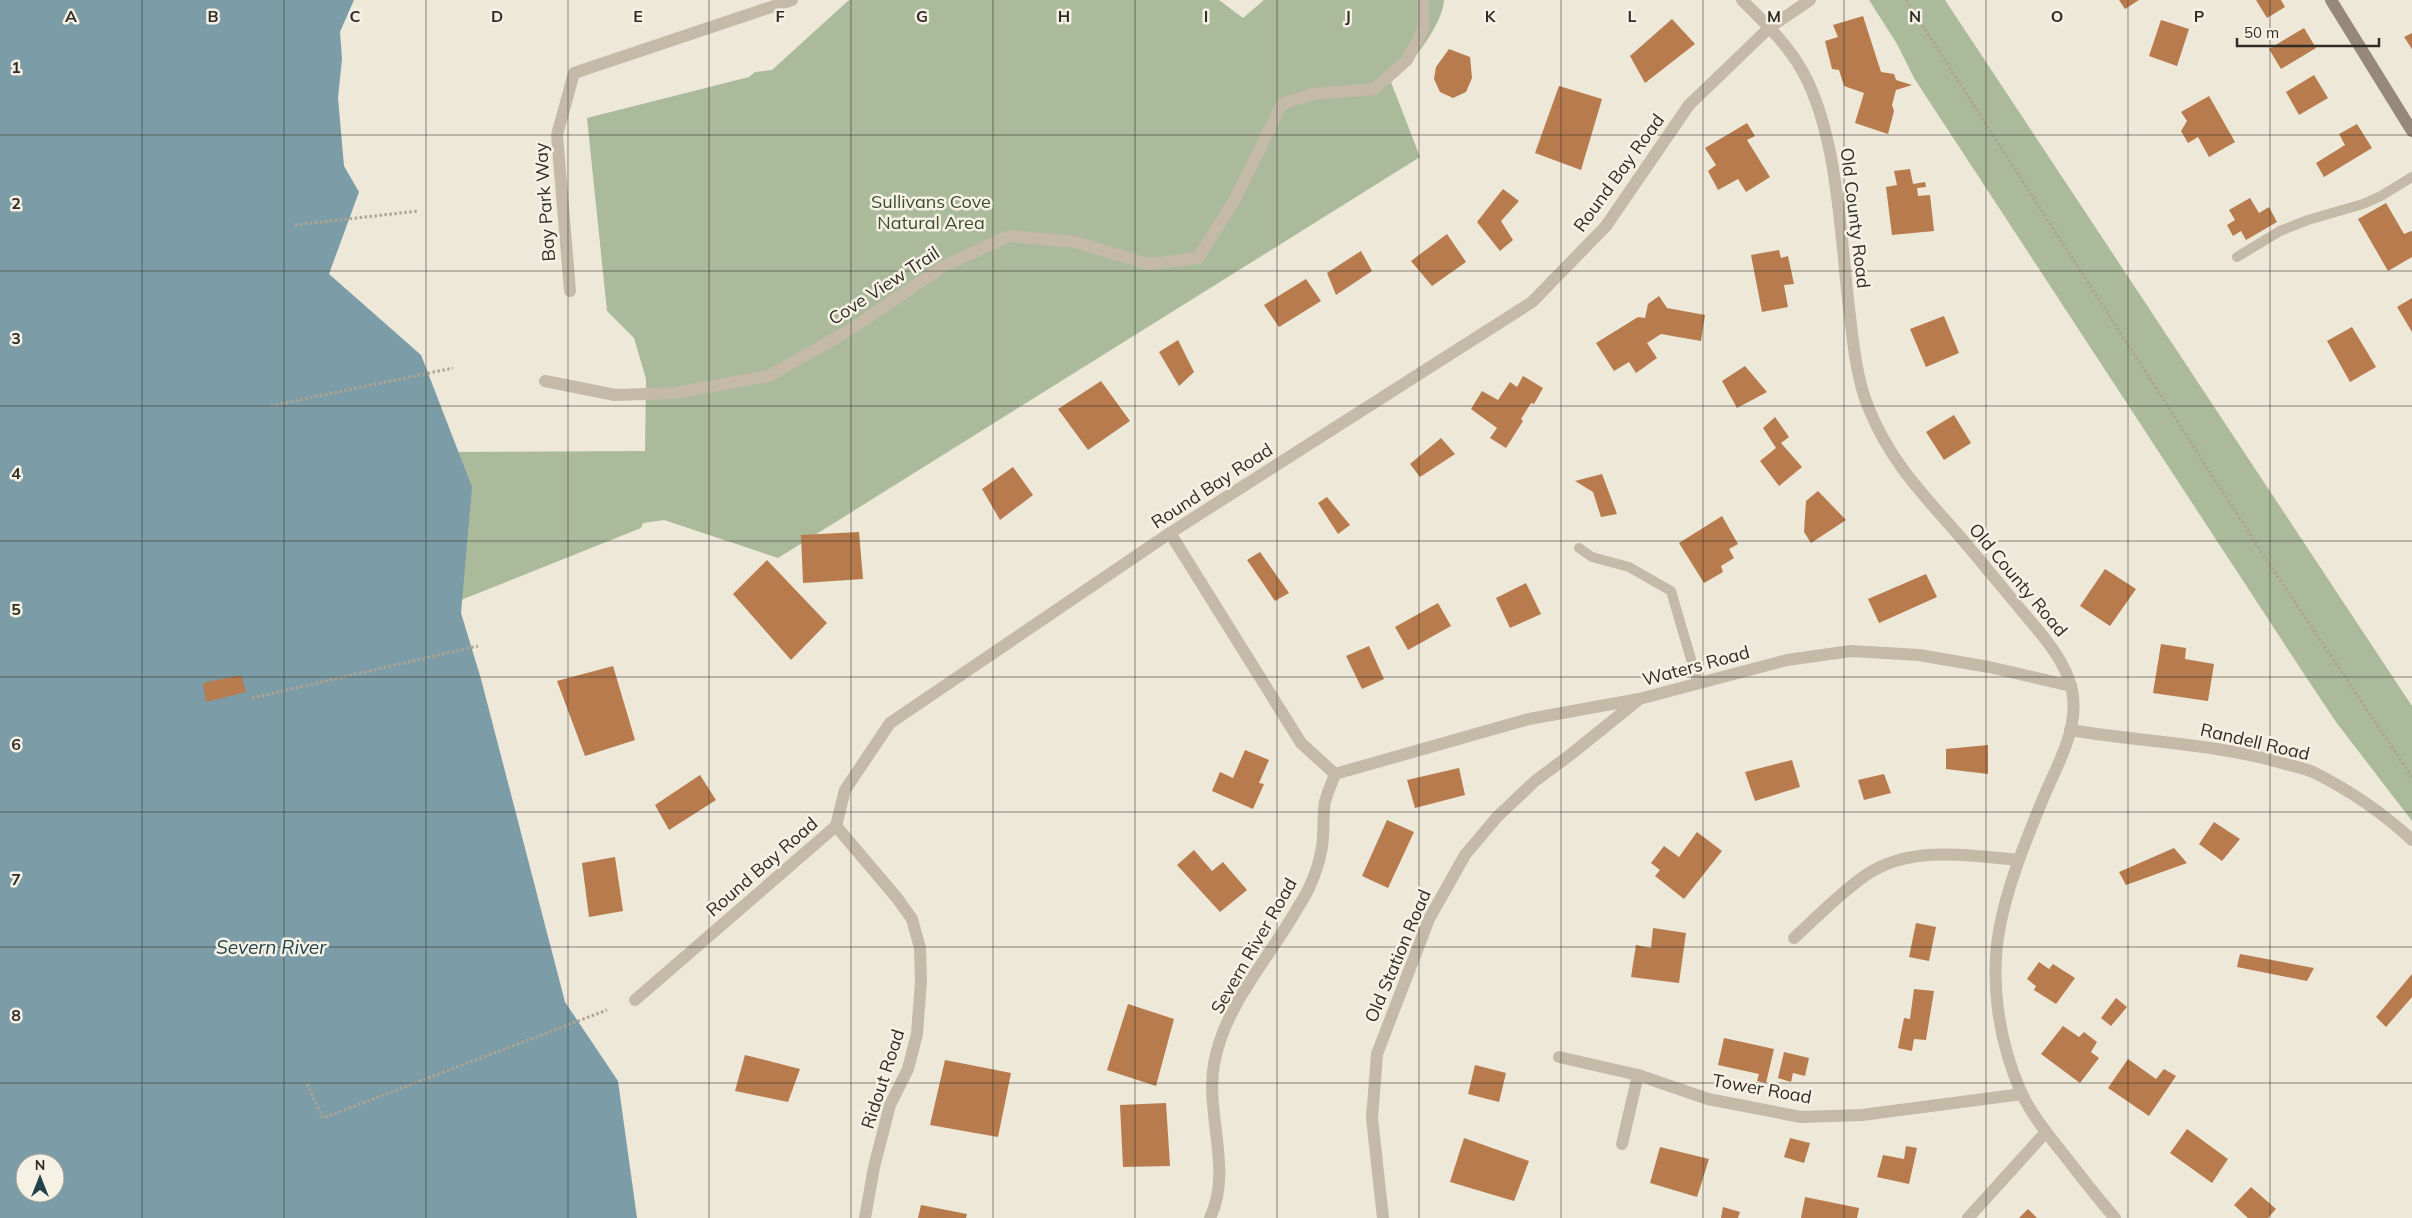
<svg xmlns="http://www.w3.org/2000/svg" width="2412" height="1218" font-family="Mulish,sans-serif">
	<rect width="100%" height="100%" fill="#eee8d9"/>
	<!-- green -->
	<g fill="#aaba9b">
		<path d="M 849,0 L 1219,0 L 1243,18 L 1264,0 L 1444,0 C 1443,24 1410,67 1391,82 L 1420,157 L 778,558 L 664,520 L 643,523 L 641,528 L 461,600 L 450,452 L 645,451 L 646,379 L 634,338 L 607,311 L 587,118 L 749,77 L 755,72 L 772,70 Z"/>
		<polygon points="1869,0 1945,0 2412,706 2412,821 2336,722 2306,677 1914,78 1897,44"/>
	</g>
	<!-- water -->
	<path fill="#7c9da7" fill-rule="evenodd" d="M 0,0 L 354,0 L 340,32 L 342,59 L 338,98 L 344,166 L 359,192 L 329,274 L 421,355 L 472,487 L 461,613 L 481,679 L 565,1002 L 618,1081 L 637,1218 L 0,1218 ZM 25,1163 L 55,1163 L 55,1193 L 25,1193 Z"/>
	<!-- building -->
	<g fill="#b77b4d">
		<polygon points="2119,0 2139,0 2125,9"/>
		<polygon points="2256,0 2281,0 2285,7 2267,18"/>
		<polygon points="1863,16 1881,72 1894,74 1896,80 1912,85 1896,90 1892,105 1894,111 1888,134 1855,123 1864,93 1844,86 1839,70 1832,69 1825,41 1838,37 1833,25"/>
		<polygon points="1672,19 1695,44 1645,83 1630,56"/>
		<polygon points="2161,20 2189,29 2177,66 2149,56"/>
		<polygon points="2304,28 2316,48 2281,69 2269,49"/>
		<polygon points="2412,33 2412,49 2404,37"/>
		<polygon points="1449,49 1470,57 1472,78 1466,92 1453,98 1440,92 1434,79 1436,67"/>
		<polygon points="2314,75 2328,98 2299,115 2286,92"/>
		<polygon points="1559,86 1602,99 1581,170 1535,153"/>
		<polygon points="2209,96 2235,142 2209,157 2198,137 2188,143 2181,131 2187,121 2181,112"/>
		<polygon points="1747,123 1755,136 1747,140 1770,177 1746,192 1738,179 1718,190 1708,171 1716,165 1705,148"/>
		<polygon points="2357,124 2372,148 2324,177 2316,163 2345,145 2339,134"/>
		<polygon points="1910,169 1913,184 1925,182 1926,187 1917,188 1918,196 1930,195 1934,231 1892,235 1886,187 1897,185 1894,171"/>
		<polygon points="1503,189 1519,201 1501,221 1513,240 1500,251 1477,222"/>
		<polygon points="2250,198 2259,213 2269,207 2277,222 2246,240 2241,231 2233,236 2227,225 2235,220 2229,210"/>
		<polygon points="2386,203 2404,234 2411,231 2412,232 2412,257 2388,271 2358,219"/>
		<polygon points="1447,234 1466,262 1432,286 1411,261"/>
		<polygon points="1779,250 1781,258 1788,256 1794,284 1784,285 1788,307 1762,312 1751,255"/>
		<polygon points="1361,251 1372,271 1336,295 1327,273"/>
		<polygon points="1306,279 1321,301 1279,327 1264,305"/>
		<polygon points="1659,296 1667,308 1705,315 1701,341 1661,334 1647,343 1657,358 1636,373 1629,362 1614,371 1596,343 1638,317 1645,318 1648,304"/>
		<polygon points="2412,298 2412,332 2397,307"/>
		<polygon points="1944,316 1959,353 1926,367 1910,329"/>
		<polygon points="2352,327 2376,367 2350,382 2327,341"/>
		<polygon points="1178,340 1194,372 1179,386 1159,352"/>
		<polygon points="1745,366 1767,392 1737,408 1722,381"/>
		<polygon points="1523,376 1543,388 1534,404 1531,403 1521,419 1523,421 1506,448 1490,438 1497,428 1471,409 1482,391 1498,400 1510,382 1517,387"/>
		<polygon points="1101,381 1130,421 1088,450 1058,409"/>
		<polygon points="1954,415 1971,443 1944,460 1926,432"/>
		<polygon points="1775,417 1789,437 1781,443 1802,467 1779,486 1760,461 1776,448 1763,428"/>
		<polygon points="1441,438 1455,454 1420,477 1410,464"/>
		<polygon points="1013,467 1033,495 1000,520 982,489"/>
		<polygon points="1602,474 1617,514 1601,517 1593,492 1575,481"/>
		<polygon points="1818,491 1846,520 1811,543 1804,532 1806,501"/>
		<polygon points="1327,497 1350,525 1338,534 1318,503"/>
		<polygon points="1722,516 1738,544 1729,549 1734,558 1721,566 1723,572 1704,583 1679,543"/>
		<polygon points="859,532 863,579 803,583 801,535"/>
		<polygon points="1260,552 1289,593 1275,601 1247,560"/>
		<polygon points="767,560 827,623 791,660 733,594"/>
		<polygon points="2105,569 2136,589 2110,626 2080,606"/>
		<polygon points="1926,574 1937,597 1879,623 1868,599"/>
		<polygon points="1526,583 1541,614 1510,628 1496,598"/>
		<polygon points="1438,603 1451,626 1408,650 1395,627"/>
		<polygon points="2161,644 2186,648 2185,659 2214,664 2208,701 2153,693"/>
		<polygon points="1369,646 1384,679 1362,689 1346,656"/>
		<polygon points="613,666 635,740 585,756 557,681"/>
		<polygon points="241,675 246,692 206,702 203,683"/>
		<polygon points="1988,745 1988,774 1946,769 1946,749"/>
		<polygon points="1245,750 1269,760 1259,783 1264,784 1253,809 1212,791 1220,772 1233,778"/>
		<polygon points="1792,760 1800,787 1755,801 1745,772"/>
		<polygon points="1459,768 1465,795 1415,808 1407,780"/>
		<polygon points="1884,774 1891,793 1864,800 1858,780"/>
		<polygon points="700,775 716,800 669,830 655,805"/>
		<polygon points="1387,820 1414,832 1388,888 1362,876"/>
		<polygon points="2214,822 2240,839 2222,861 2199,844"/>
		<polygon points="1697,832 1722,851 1684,899 1655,876 1660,870 1651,863 1664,846 1679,857"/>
		<polygon points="2174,848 2187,863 2126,885 2119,872"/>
		<polygon points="1194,850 1212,871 1223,862 1247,890 1220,912 1177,865"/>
		<polygon points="615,857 623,911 589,917 582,863"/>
		<polygon points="1916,923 1936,927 1929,961 1909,957"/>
		<polygon points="1653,928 1686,933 1679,983 1631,977 1636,945 1651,948"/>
		<polygon points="2240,954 2314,968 2307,981 2237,967"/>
		<polygon points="2039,962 2049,969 2053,964 2075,978 2056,1004 2034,990 2036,986 2027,979"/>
		<polygon points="2412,974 2412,997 2386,1027 2376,1017"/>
		<polygon points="1914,989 1934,991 1926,1040 1914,1039 1912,1051 1898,1048 1904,1018 1910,1019"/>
		<polygon points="2116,998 2127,1007 2111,1026 2101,1018"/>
		<polygon points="1128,1004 1174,1019 1156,1086 1107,1070"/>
		<polygon points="2063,1026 2079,1037 2084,1032 2097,1042 2091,1052 2099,1058 2080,1083 2041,1054"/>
		<polygon points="1724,1038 1774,1049 1766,1083 1757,1081 1759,1074 1718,1065"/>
		<polygon points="1784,1052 1809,1058 1805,1076 1793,1073 1791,1082 1778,1078"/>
		<polygon points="745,1055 800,1069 788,1102 735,1091"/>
		<polygon points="2128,1059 2156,1079 2164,1069 2176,1076 2149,1116 2108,1088"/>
		<polygon points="945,1060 1011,1073 998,1137 930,1125"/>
		<polygon points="1475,1065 1506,1073 1499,1102 1468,1094"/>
		<polygon points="1166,1103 1170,1166 1123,1167 1120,1105"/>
		<polygon points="2187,1129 2228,1159 2212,1183 2170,1153"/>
		<polygon points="1464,1138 1529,1161 1514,1201 1450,1182"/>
		<polygon points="1790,1138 1810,1143 1804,1163 1784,1157"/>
		<polygon points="1906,1146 1917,1148 1909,1184 1877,1177 1883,1155 1904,1159"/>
		<polygon points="1660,1147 1709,1159 1697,1197 1650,1183"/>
		<polygon points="2251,1187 2276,1209 2268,1218 2248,1218 2234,1205"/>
		<polygon points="1805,1197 1859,1208 1857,1218 1801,1218"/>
		<polygon points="921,1205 967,1214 966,1218 918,1218"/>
		<polygon points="1723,1207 1740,1212 1738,1218 1721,1218"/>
		<polygon points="2028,1209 2037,1218 2019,1218"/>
	</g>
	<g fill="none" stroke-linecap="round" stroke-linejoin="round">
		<!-- path -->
		<g stroke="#afa491" stroke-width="3" stroke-dasharray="2.5 2.5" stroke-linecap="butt">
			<polyline points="1906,0 2264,556 2412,777"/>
			<polyline points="295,225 418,211"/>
			<polyline points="271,406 453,368"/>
			<polyline points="252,698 478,646"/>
			<polyline points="307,1084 323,1118 607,1010"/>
		</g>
		<!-- lane -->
		<g stroke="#c4baa7" stroke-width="10">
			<polyline points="2237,257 2280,231 2308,220 2363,204 2381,196 2412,177"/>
			<polyline points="1579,548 1592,557 1629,567 1671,591 1698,683"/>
		</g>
		<!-- street -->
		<g stroke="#c4baa7" stroke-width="12">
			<path d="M 1742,0 C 1761,19 1782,39 1797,62 C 1838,125 1840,234 1849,308 C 1853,341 1856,378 1869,409 C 1890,460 1919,490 1955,531 C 1976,555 1996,580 2017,605 C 2038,631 2064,656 2072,690 C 2080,730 2056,766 2042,801 C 2025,843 2007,886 1999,931 C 1990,984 1999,1042 2021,1092 C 2033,1118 2054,1142 2072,1165 C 2086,1183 2100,1201 2115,1218"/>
			<polyline points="570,291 557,135 574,73 792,0"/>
			<polyline points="545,381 615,395 675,393 769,376 848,331 944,266 1009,236 1075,242 1149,264 1198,258 1234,201 1282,104 1313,94 1374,89 1407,60 1423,30 1423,0"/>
			<path d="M 1170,533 L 1301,743 L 1335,774 C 1332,783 1327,793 1325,802 C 1322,818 1325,836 1321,852 C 1319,863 1314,877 1309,888 C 1305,897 1299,905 1294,914 C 1266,962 1224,1007 1214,1064 C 1205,1114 1233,1170 1210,1218"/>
			<path d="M 2070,730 C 2141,742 2213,743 2282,763 C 2292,766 2305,768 2315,773 C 2349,790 2384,814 2412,840"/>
			<polyline points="1335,774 1529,719 1639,699 1787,660 1851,651 1919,655 1989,667 2071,686"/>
			<polyline points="836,826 897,898 912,919 920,948 921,981 917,1034 908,1069 890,1105 874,1167 865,1218"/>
			<path d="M 1794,938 C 1817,917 1840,893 1866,875 C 1909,845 1969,855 2018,860"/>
			<polyline points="635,1000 836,826 845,790 890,723 1170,533 1532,302 1606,226 1689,105 1769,28 1810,0"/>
			<polyline points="1559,1057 1638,1075 1708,1099 1801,1117 1862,1115 2022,1094"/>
			<polyline points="1622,1144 1638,1075"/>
			<polyline points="1383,1218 1372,1118 1377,1054 1429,919 1465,855 1497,817 1535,781 1570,755 1637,701"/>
			<polyline points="1968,1218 2046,1132"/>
		</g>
		<!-- secondary -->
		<polyline stroke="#978979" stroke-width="12" points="2331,0 2412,131"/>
	</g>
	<!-- grid -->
	<path fill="none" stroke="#312c26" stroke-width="1" stroke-opacity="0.55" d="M 142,0 L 142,1218M 284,0 L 284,1218M 426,0 L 426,1218M 568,0 L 568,1218M 709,0 L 709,1218M 851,0 L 851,1218M 993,0 L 993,1218M 1135,0 L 1135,1218M 1277,0 L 1277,1218M 1419,0 L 1419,1218M 1561,0 L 1561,1218M 1703,0 L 1703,1218M 1844,0 L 1844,1218M 1986,0 L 1986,1218M 2128,0 L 2128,1218M 2270,0 L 2270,1218M 0,135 L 2412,135M 0,271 L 2412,271M 0,406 L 2412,406M 0,541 L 2412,541M 0,677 L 2412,677M 0,812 L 2412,812M 0,947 L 2412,947M 0,1083 L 2412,1083"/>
	<g text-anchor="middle" stroke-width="5" stroke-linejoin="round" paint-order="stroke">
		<!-- street labels -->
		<g font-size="18" fill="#312c26" stroke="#f6f1e5">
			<text transform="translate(1619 173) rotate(-54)" y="6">Round Bay Road</text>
			<text transform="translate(545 202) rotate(-94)" y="6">Bay Park Way</text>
			<text transform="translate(1855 218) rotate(83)" y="6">Old County Road</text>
			<text transform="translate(884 286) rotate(-33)" y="6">Cove View Trail</text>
			<text transform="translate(1212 486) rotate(-33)" y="6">Round Bay Road</text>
			<text transform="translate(2018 580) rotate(50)" y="6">Old County Road</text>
			<text transform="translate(1696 666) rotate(-15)" y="6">Waters Road</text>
			<text transform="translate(2255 742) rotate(13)" y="6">Randell Road</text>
			<text transform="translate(762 867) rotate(-41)" y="6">Round Bay Road</text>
			<text transform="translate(1254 946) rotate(-60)" y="6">Severn River Road</text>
			<text transform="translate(1398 956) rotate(-67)" y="6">Old Station Road</text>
			<text transform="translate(883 1079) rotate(-72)" y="6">Ridout Road</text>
			<text transform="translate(1762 1089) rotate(10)" y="6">Tower Road</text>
		</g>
		<!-- park labels -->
		<g font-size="18" fill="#3b4c2d" stroke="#f6f1e5">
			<text x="931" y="208">Sullivans Cove<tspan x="931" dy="21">Natural Area</tspan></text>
		</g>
		<!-- water labels -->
		<g font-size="19" font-style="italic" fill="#21424d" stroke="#f6f1e5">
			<text x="271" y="954">Severn River</text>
		</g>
	</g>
	<g font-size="16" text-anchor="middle" font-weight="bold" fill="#312c26" stroke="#f6f1e5" stroke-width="5" stroke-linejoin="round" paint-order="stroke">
		<text x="71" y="22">A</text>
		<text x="213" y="22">B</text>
		<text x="355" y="22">C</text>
		<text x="497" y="22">D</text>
		<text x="638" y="22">E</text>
		<text x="780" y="22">F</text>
		<text x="922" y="22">G</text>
		<text x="1064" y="22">H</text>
		<text x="1206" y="22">I</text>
		<text x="1348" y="22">J</text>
		<text x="1490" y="22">K</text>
		<text x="1632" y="22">L</text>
		<text x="1774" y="22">M</text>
		<text x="1915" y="22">N</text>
		<text x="2057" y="22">O</text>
		<text x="2199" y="22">P</text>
		<text x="16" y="73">1</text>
		<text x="16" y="209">2</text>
		<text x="16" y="344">3</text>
		<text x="16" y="479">4</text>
		<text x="16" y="615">5</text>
		<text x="16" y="750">6</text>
		<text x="16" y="885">7</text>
		<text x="16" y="1021">8</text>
	</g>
	<!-- north arrow -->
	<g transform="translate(40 1178)"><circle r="24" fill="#f6f1e5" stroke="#a7a299"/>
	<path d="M0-4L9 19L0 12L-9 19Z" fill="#21424d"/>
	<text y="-8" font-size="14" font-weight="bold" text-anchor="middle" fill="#312c26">N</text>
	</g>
	<!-- scale -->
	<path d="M2237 38v8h142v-8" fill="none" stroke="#312c26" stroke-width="2.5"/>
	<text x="2244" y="38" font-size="15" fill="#312c26" stroke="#f6f1e5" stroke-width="4" paint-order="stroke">50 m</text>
</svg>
